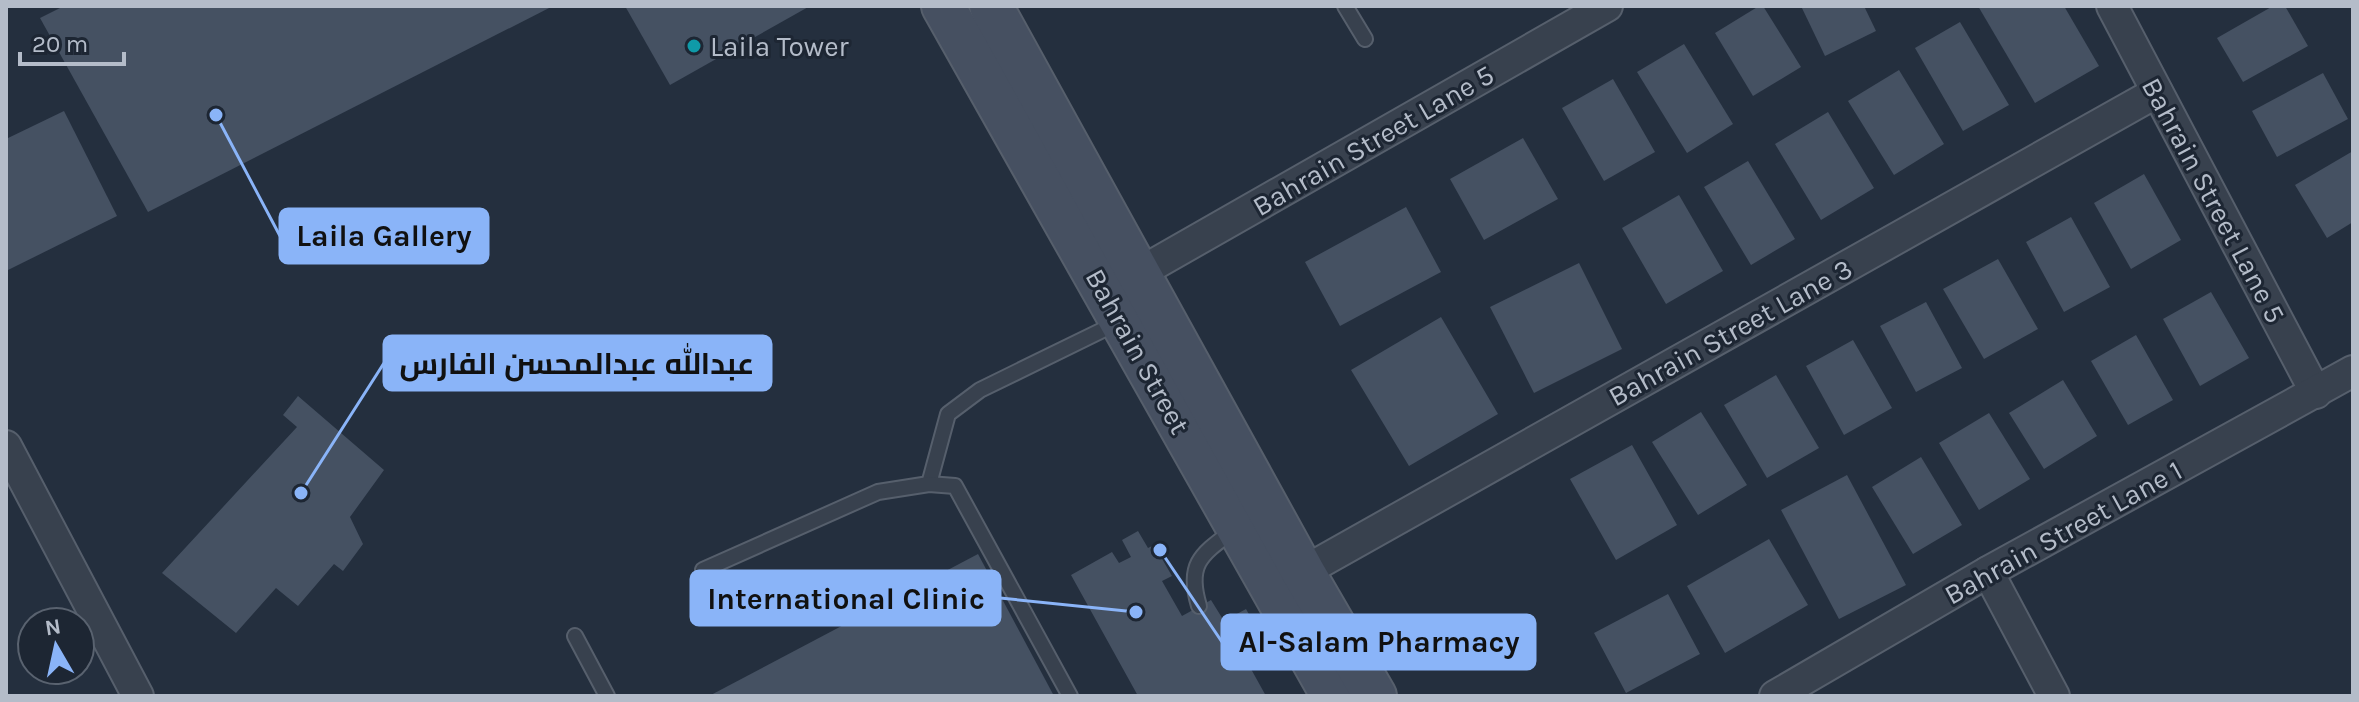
<svg xmlns="http://www.w3.org/2000/svg" width="2359" height="702" font-family="Karla,Cairo,sans-serif">
	<rect width="100%" height="100%" fill="#242f3e"/>
	<!-- building -->
	<g fill="#455162">
		<polygon points="64,6 553,6 148,212 40,18"/>
		<polygon points="625,6 810,6 670,85"/>
		<polygon points="1759,6 1763,6 1801,67 1753,96 1715,33"/>
		<polygon points="1801,6 1864,6 1876,31 1825,56"/>
		<polygon points="1978,6 2064,6 2099,66 2035,103"/>
		<polygon points="2273,6 2285,6 2308,46 2243,82 2217,38"/>
		<polygon points="1960,22 2009,105 1963,131 1915,48"/>
		<polygon points="1684,44 1733,124 1687,153 1637,72"/>
		<polygon points="1899,70 1944,144 1894,175 1848,101"/>
		<polygon points="2323,73 2348,119 2277,157 2252,111"/>
		<polygon points="1613,79 1655,152 1604,181 1562,108"/>
		<polygon points="64,111 117,216 6,271 6,139"/>
		<polygon points="1828,112 1874,188 1821,220 1775,144"/>
		<polygon points="1523,138 1558,199 1484,240 1450,179"/>
		<polygon points="2353,151 2353,222 2327,238 2295,185"/>
		<polygon points="1748,161 1795,239 1751,265 1704,187"/>
		<polygon points="2144,174 2181,240 2131,269 2094,203"/>
		<polygon points="1679,195 1723,271 1666,304 1622,228"/>
		<polygon points="1406,207 1441,272 1340,326 1305,262"/>
		<polygon points="2071,217 2110,287 2064,312 2026,242"/>
		<polygon points="1998,259 2038,329 1984,359 1943,289"/>
		<polygon points="1579,263 1622,349 1534,393 1490,307"/>
		<polygon points="2211,292 2249,358 2200,386 2163,319"/>
		<polygon points="1926,302 1962,368 1916,392 1880,326"/>
		<polygon points="1441,317 1498,414 1409,466 1351,370"/>
		<polygon points="2136,335 2173,400 2128,425 2091,361"/>
		<polygon points="1853,340 1892,408 1844,435 1806,366"/>
		<polygon points="1776,375 1819,448 1767,478 1724,405"/>
		<polygon points="2063,380 2097,436 2044,469 2009,413"/>
		<polygon points="298,396 384,470 350,517 363,544 343,571 334,564 298,606 276,588 236,633 162,573 297,427 283,415"/>
		<polygon points="1701,412 1747,485 1698,515 1652,442"/>
		<polygon points="1989,413 2030,479 1979,510 1939,443"/>
		<polygon points="1632,445 1677,525 1616,560 1570,479"/>
		<polygon points="1921,457 1962,525 1913,554 1872,487"/>
		<polygon points="1847,475 1906,585 1839,619 1781,510"/>
		<polygon points="1138,531 1148,548 1154,545 1172,576 1162,581 1182,616 1211,600 1224,621 1246,609 1263,639 1241,651 1266,696 1138,696 1071,575 1112,552 1119,563 1131,557 1122,540"/>
		<polygon points="1769,539 1808,605 1725,653 1687,586"/>
		<polygon points="978,554 1054,696 709,696"/>
		<polygon points="1668,594 1700,654 1626,693 1594,633"/>
	</g>
	<g fill="none" stroke-linecap="round" stroke-linejoin="round">
		<defs>
			<g id="lane">
				<polyline points="1345,6 1365,39"/>
				<polyline points="929,484 948,414 980,390 1119,322"/>
				<polyline points="703,570 878,492 929,484 955,486 1070,696"/>
				<path d="M 1199,606 C 1186,563 1202,554 1234,530"/>
				<polyline points="575,636 607,696"/>
			</g>
			<g id="street">
				<polyline points="2112,6 2316,393"/>
				<polyline points="1139,273 1607,6"/>
				<polyline points="6,446 138,696"/>
				<polyline points="1303,572 2157,92"/>
				<polyline points="1988,572 2054,696"/>
				<polyline points="1775,696 1988,572 2353,371"/>
			</g>
			<g id="secondary">
				<polyline points="943,6 1333,696"/>
				<polyline points="991,6 1303,572 1375,696"/>
			</g>
		</defs>
		<!-- lane casing -->
		<use href="#lane" stroke="#565f6c" stroke-width="18"/>
		<!-- street casing -->
		<use href="#street" stroke="#565f6c" stroke-width="34"/>
		<!-- secondary casing -->
		<use href="#secondary" stroke="#565f6c" stroke-width="46"/>
		<!-- lane -->
		<use href="#lane" stroke="#38414e" stroke-width="14"/>
		<!-- street -->
		<use href="#street" stroke="#38414e" stroke-width="30"/>
		<!-- secondary -->
		<use href="#secondary" stroke="#465061" stroke-width="42"/>
	</g>
	<!-- markers -->
	<circle fill="#0f9aa8" stroke="#1d2633" stroke-width="3" cx="694" cy="46" r="8"/>
	<g text-anchor="middle" stroke-width="6" stroke-linejoin="round" paint-order="stroke">
		<!-- poi labels -->
		<g font-size="28" fill="#b4bcc9" stroke="#1d2633" text-anchor="start">
			<text x="710" y="56">Laila Tower</text>
		</g>
		<!-- street labels -->
		<g font-size="28" fill="#b4bcc9" stroke="#1d2633">
			<text transform="translate(1373 140) rotate(-30)" y="10">Bahrain Street Lane 5</text>
			<text transform="translate(2214 200) rotate(62)" y="10">Bahrain Street Lane 5</text>
			<text transform="translate(1730 332) rotate(-29)" y="10">Bahrain Street Lane 3</text>
			<text transform="translate(1138 351) rotate(61)" y="10">Bahrain Street</text>
			<text transform="translate(2063 532) rotate(-29)" y="10">Bahrain Street Lane 1</text>
		</g>
	</g>
	<!-- callouts -->
	<path fill="none" stroke="#8ab4f8" stroke-width="3" d="M216 115L280 236M301 493L384 363M1136 612L1000 598M1160 550L1222 642"/>
	<g fill="#8ab4f8" stroke="#1d2633" stroke-width="3">
		<circle cx="216" cy="115" r="8"/>
		<circle cx="301" cy="493" r="8"/>
		<circle cx="1136" cy="612" r="8"/>
		<circle cx="1160" cy="550" r="8"/>
	</g>
	<g fill="#8ab4f8" stroke="#8ab4f8" stroke-width="3">
		<rect x="280" y="209" width="208" height="54" rx="8"/>
		<rect x="384" y="336" width="387" height="54" rx="8"/>
		<rect x="691" y="571" width="309" height="54" rx="8"/>
		<rect x="1222" y="615" width="313" height="54" rx="8"/>
	</g>
	<g font-size="30" text-anchor="middle" font-weight="bold" fill="#111">
		<text x="384" y="246">Laila Gallery</text>
		<text x="577" y="374">عبدالله عبدالمحسن الفارس</text>
		<text x="846" y="609">International Clinic</text>
		<text x="1379" y="652">Al-Salam Pharmacy</text>
	</g>
	<!-- border -->
	<rect width="2359" height="702" fill="none" stroke="#b4bcc9" stroke-width="16"/>
	<!-- north arrow -->
	<g transform="translate(56 646) rotate(351)"><circle r="38" fill="#1d2633" stroke="#59626f" stroke-width="2"/>
	<path d="M0-6L14 30L0 20L-14 30Z" fill="#8ab4f8"/>
	<text y="-12" font-size="22" font-weight="bold" text-anchor="middle" fill="#b4bcc9">N</text>
	</g>
	<!-- scale -->
	<path d="M20 52v12h104v-12" fill="none" stroke="#b4bcc9" stroke-width="4"/>
	<text x="32" y="52" font-size="24" fill="#b4bcc9" stroke="#1d2633" stroke-width="6" paint-order="stroke">20 m</text>
</svg>
